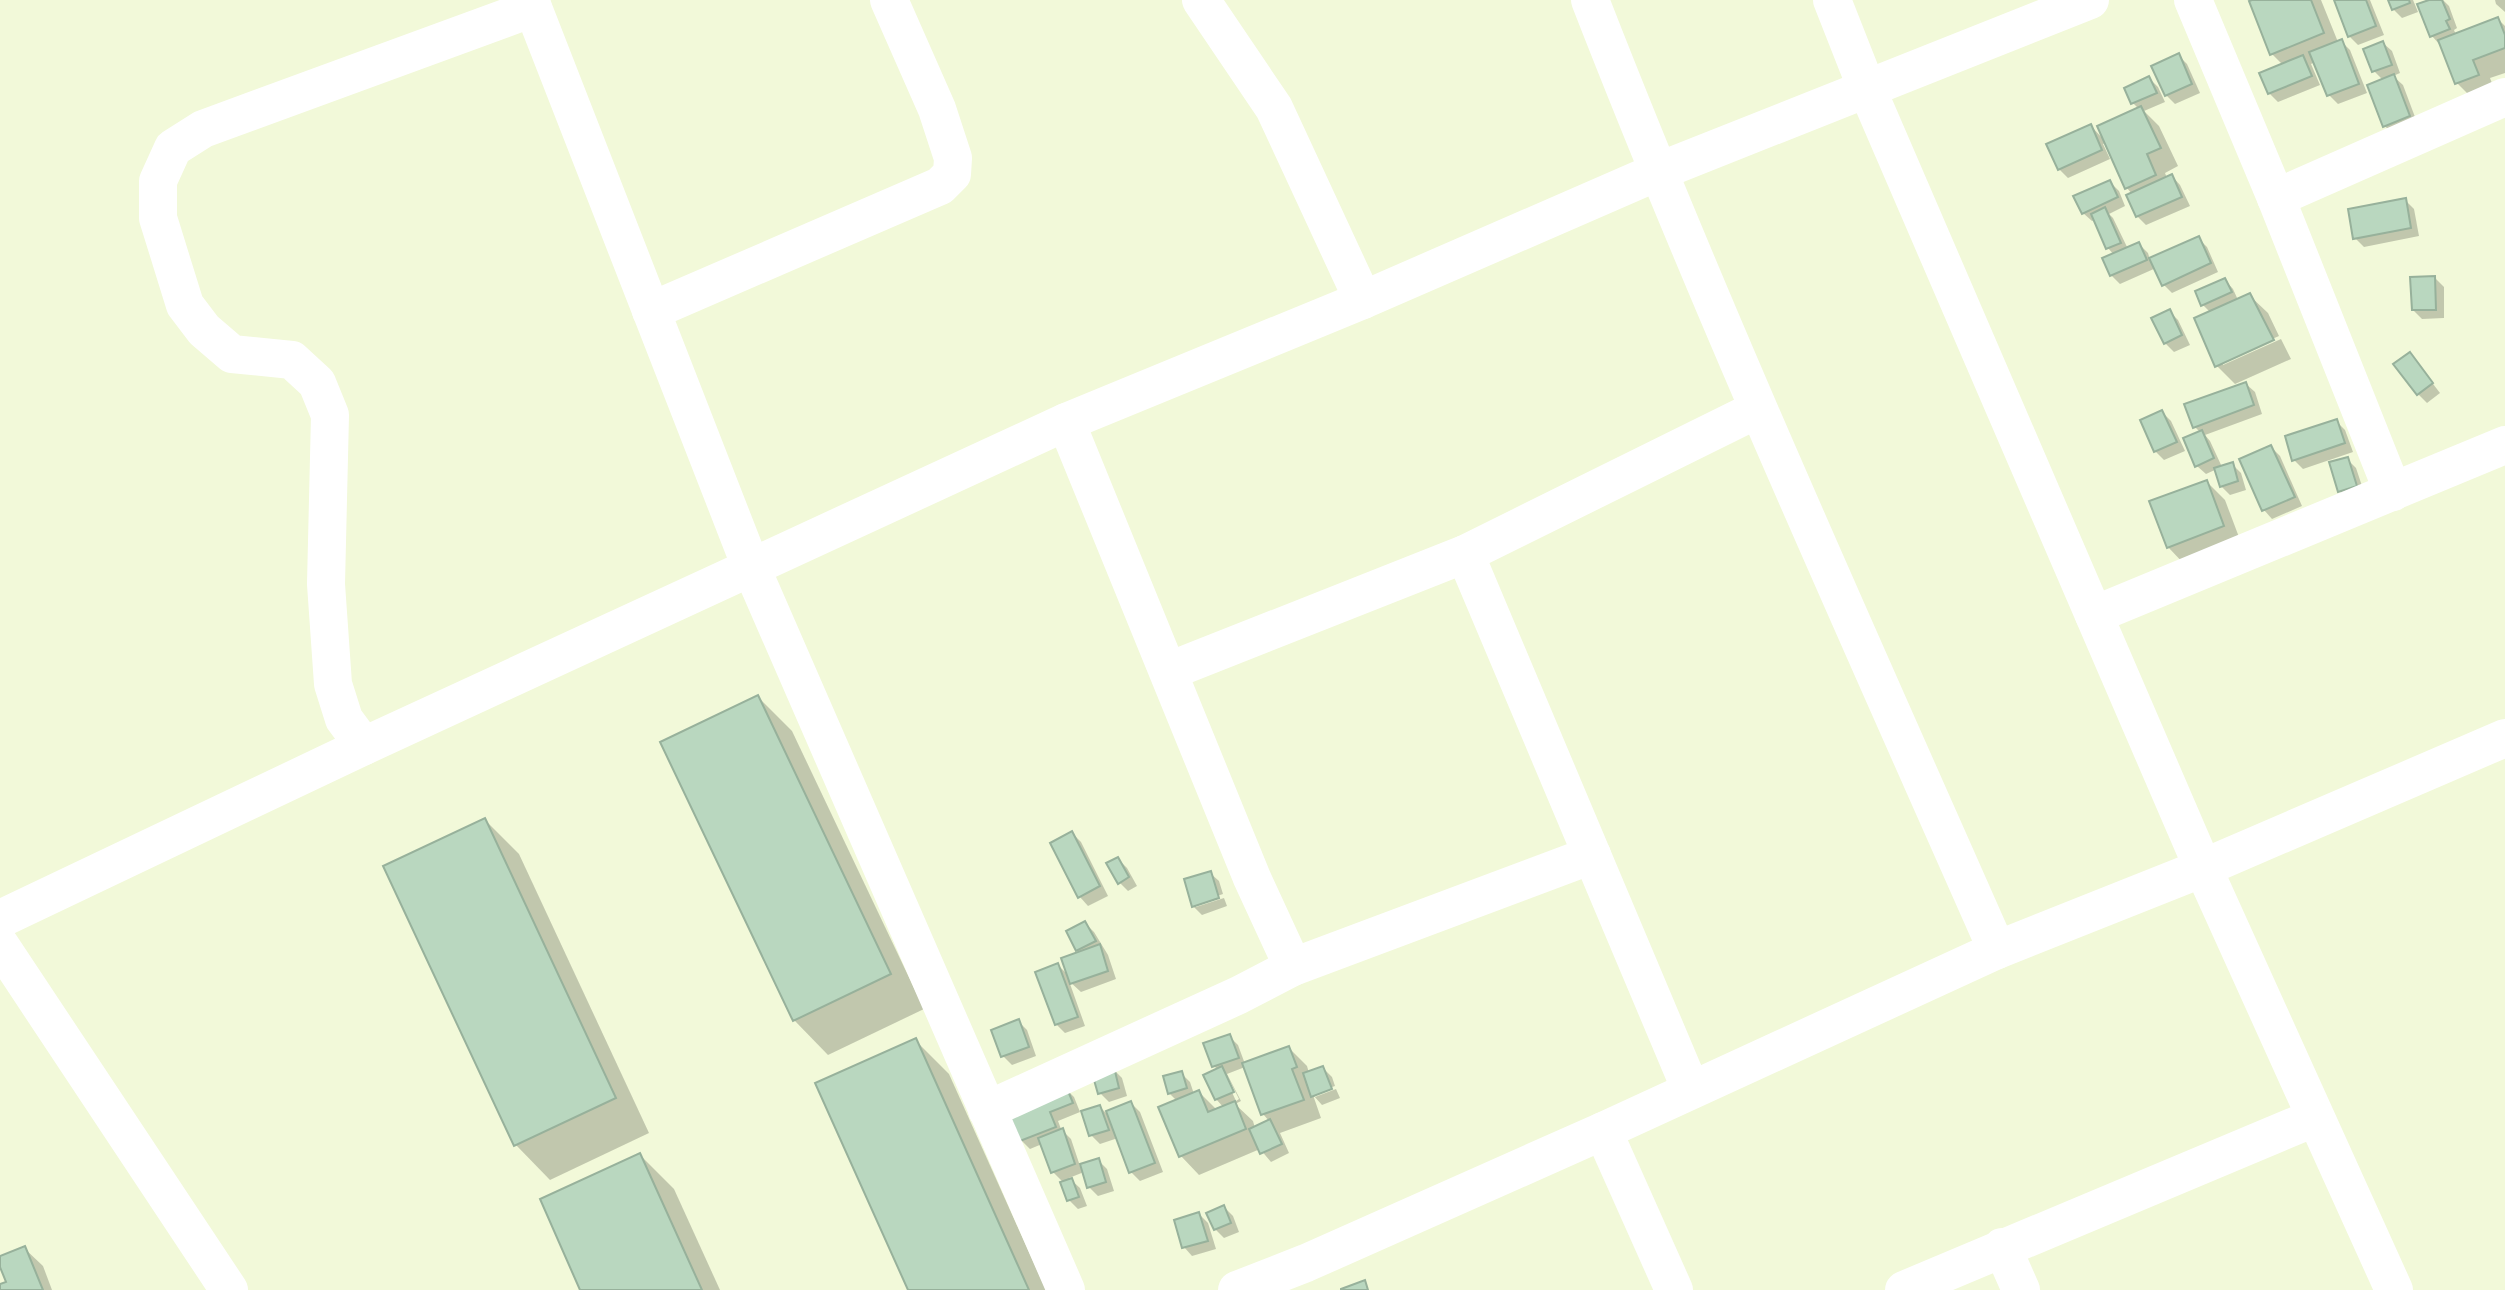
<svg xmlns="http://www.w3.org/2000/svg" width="2505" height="1290" font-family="'PT Sans Narrow',sans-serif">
	<rect width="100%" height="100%" fill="#f2f9d9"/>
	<!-- shadow -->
	<g fill="#0003" fill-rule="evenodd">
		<polygon points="2256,0 2321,0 2338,42 2341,41 2350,50 2367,93 2338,104 2329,95 2315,62 2311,64 2320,85 2278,102 2269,93 2283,65 2272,54"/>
		<polygon points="2335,0 2370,0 2384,35 2358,45 2349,36"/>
		<polygon points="2390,0 2413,0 2418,12 2402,18 2393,9"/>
		<polygon points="2429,0 2443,0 2449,6 2457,28 2454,30 2456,35 2498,19 2505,26 2505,73 2490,78 2496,94 2475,101 2457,83 2440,45 2432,36"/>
		<polygon points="2495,0 2505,0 2505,12 2496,4"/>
		<polygon points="2383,43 2392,51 2400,73 2393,76 2403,85 2418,125 2393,135 2385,126 2383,80 2374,71"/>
		<polygon points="2178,55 2187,64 2200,93 2175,104 2166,95"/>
		<polygon points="2149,78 2158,87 2165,102 2144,111 2159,126 2178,166 2165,173 2167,178 2172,176 2180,185 2190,206 2146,225 2137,216 2132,194 2127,188 2106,143 2103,144 2110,159 2068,178 2059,169 2091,126 2105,141 2139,109 2133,103"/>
		<polygon points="2110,182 2119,191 2125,206 2109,214 2113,218 2128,249 2139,244 2148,253 2150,260 2198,238 2207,247 2218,272 2172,293 2164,285 2156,268 2120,284 2111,275 2114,255 2108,248 2095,220 2092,221 2083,213"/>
		<polygon points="2405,200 2414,209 2419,236 2364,247 2355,238"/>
		<polygon points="2435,278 2444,287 2444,318 2422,319 2413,310"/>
		<polygon points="2225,280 2233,289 2238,300 2249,295 2268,313 2279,336 2223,361 2223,365 2281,339 2291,359 2235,384 2217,366 2210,312 2203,305"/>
		<polygon points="2169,311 2178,320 2190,345 2174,352 2165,343 2154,319"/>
		<polygon points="2410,354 2440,393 2427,403 2418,394"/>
		<polygon points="2246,384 2255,392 2262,414 2205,435 2210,441 2222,467 2232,464 2241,473 2246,490 2230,495 2221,486 2217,469 2206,474 2197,466 2200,432 2195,427"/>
		<polygon points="2162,412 2171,421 2185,451 2164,460 2155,451"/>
		<polygon points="2336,421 2345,430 2353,452 2303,469 2294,460"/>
		<polygon points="2271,447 2280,456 2302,506 2272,519 2264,510"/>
		<polygon points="2347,459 2356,468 2365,495 2348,500 2339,491"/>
		<polygon points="2207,482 2225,500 2242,545 2186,566 2168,547"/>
		<polygon points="758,697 792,731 924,1009 828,1055 794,1020 662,743"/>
		<polygon points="485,820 519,854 649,1133 550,1180 516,1145 385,867"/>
		<polygon points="1072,833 1081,842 1108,896 1088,906 1080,897"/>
		<polygon points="1118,859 1127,868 1137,886 1128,891 1119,882"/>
		<polygon points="1210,873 1219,881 1223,894 1196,903 1196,907 1224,898 1227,906 1202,915 1193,906"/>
		<polygon points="1085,923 1094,932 1108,955 1116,979 1081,992 1069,981 1085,1026 1065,1033 1056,1024 1058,965 1070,977 1080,953 1077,950"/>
		<polygon points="1018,1021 1027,1030 1036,1056 1012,1065 1003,1056"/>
		<path d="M 1229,1036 L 1238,1045 L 1245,1064 L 1289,1048 L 1307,1066 L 1309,1073 L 1323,1068 L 1332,1077 L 1335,1086 L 1315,1093 L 1315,1097 L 1336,1089 L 1340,1098 L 1322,1105 L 1313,1095 L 1321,1118 L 1280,1133 L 1289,1153 L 1271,1162 L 1260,1149 L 1199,1175 L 1181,1156 L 1160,1108 L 1177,1101 L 1169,1093 L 1181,1073 L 1190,1082 L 1194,1094 L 1199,1092 L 1217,1110 L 1224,1108 L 1216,1099 L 1218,1070 L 1214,1066 ZM 1245,1067 L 1263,1114 L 1269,1121 L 1255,1128 L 1253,1121 L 1235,1104 L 1241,1101 L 1227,1074 ZM 1225,1077 L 1228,1077 L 1239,1099 L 1236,1101 Z"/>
		<polygon points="915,1040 949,1074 1046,1290 909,1290"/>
		<polygon points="1113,1069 1122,1078 1127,1096 1109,1102 1100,1093"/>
		<polygon points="1065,1088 1074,1097 1080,1112 1058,1121 1061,1129 1071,1139 1080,1166 1098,1160 1107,1169 1114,1191 1098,1196 1089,1187 1084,1172 1069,1178 1080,1188 1087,1206 1078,1209 1069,1200 1063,1182 1053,1172 1042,1144 1030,1149 1021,1140"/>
		<polygon points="1131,1103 1140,1112 1163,1172 1140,1181 1131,1172 1118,1138 1100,1144 1091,1135 1100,1107 1111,1118"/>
		<polygon points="640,1155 674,1189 720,1290 582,1290"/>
		<polygon points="1224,1207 1233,1216 1239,1232 1224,1238 1215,1229"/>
		<polygon points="1199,1214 1208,1223 1216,1249 1192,1256 1184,1247"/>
		<polygon points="24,1248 43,1266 52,1290 0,1290 0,1286 8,1283 0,1258"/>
	</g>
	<!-- building -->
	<g fill="#b9d7bf" stroke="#97b19b" stroke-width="2">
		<polygon points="2252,0 2311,0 2324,33 2270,55 2249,1"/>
		<polygon points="2334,0 2366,0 2376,26 2348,37"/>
		<polygon points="2388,0 2409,0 2410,3 2392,10"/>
		<polygon points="2429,0 2442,0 2450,19 2446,21 2450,29 2430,37 2417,4"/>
		<polygon points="2498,17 2505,35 2505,48 2473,60 2479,75 2455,84 2438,40"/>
		<polygon points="2342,39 2359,84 2327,96 2309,52"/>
		<polygon points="2383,41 2392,65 2372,72 2363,49"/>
		<polygon points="2179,53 2192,84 2165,96 2151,66"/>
		<polygon points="2303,55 2312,76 2268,94 2259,73"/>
		<polygon points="2394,74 2410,116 2383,127 2367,85"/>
		<polygon points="2149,76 2157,93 2131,104 2124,88"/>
		<polygon points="2141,106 2161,148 2147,154 2156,175 2125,189 2097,126"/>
		<polygon points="2091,124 2102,150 2058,170 2046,144"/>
		<polygon points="2172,174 2182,197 2136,217 2126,195"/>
		<polygon points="2110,180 2118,197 2082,214 2073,196"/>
		<polygon points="2406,198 2411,228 2353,239 2348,209"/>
		<polygon points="2105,207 2121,243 2106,249 2091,214"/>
		<polygon points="2199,236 2211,263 2162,286 2149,258"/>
		<polygon points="2139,242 2147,260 2110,276 2102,258"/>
		<polygon points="2435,276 2436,310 2412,310 2410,277"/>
		<polygon points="2225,278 2232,292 2201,306 2195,291"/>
		<polygon points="2250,293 2274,340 2215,367 2194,318"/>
		<polygon points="2170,309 2182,335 2164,344 2151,318"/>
		<polygon points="2410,352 2433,383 2417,395 2393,364"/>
		<polygon points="2246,382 2254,405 2193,428 2184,404"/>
		<polygon points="2162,410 2177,442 2154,452 2140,420"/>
		<polygon points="2337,419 2345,443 2292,461 2285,436"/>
		<polygon points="2202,430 2214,458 2195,467 2183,438"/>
		<polygon points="2271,445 2295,497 2262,511 2239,459"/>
		<polygon points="2348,457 2357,486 2338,492 2329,462"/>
		<polygon points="2233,462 2238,481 2220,487 2214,468"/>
		<polygon points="2207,480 2224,526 2167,548 2149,501"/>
		<polygon points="758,695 891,974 793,1021 660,742"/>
		<polygon points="485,818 616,1098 514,1146 383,866"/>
		<polygon points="1072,831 1100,886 1078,898 1050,843"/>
		<polygon points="1118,857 1129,877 1118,884 1106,863"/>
		<polygon points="1211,871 1219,898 1192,907 1184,879"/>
		<polygon points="1085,921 1096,941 1076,951 1066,931"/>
		<polygon points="1100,944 1108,971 1070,984 1061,958"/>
		<polygon points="1058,963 1078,1017 1055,1025 1035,972"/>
		<polygon points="1019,1019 1029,1047 1001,1057 991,1030"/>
		<polygon points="1230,1034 1239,1058 1212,1067 1203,1043"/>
		<polygon points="916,1038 1029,1290 908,1290 815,1083"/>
		<polygon points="1289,1046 1297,1067 1292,1069 1304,1100 1261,1115 1242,1063"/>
		<polygon points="1222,1066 1234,1092 1215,1100 1203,1075"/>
		<polygon points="1323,1066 1332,1089 1311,1097 1303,1073"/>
		<polygon points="1114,1067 1119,1088 1098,1094 1092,1073"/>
		<polygon points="1182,1071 1187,1088 1168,1094 1163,1076"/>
		<polygon points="1066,1086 1073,1103 1050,1112 1056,1127 1020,1141 1007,1109"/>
		<polygon points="1199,1090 1208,1112 1235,1101 1246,1129 1179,1157 1158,1107"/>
		<polygon points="1131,1101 1155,1163 1129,1173 1106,1111"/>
		<polygon points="1100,1105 1109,1130 1089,1136 1081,1111"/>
		<polygon points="1270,1119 1282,1144 1260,1154 1249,1129"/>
		<polygon points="1063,1128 1075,1164 1051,1173 1038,1138"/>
		<polygon points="640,1153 702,1290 580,1290 540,1199"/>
		<polygon points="1099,1158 1106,1182 1087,1188 1080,1164"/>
		<polygon points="1072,1178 1079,1197 1067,1201 1060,1182"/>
		<polygon points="1224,1205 1231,1223 1214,1230 1206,1213"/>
		<polygon points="1199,1212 1208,1241 1182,1248 1174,1220"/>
		<polygon points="25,1246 43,1290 0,1290 0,1284 6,1282 0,1267 0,1256"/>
		<polygon points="1365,1280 1368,1290 1341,1290 1341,1289"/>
	</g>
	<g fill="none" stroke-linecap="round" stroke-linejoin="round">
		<!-- street -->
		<g stroke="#fff" stroke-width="38">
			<polyline points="530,0 751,567 1066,1290"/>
			<polyline points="1201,0 1274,108 1363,300"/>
			<path d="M 1590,0 C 1715,321 1858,635 1997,950"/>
			<polyline points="2193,0 2276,198 2393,492"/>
			<polyline points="2276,198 2505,97"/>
			<polyline points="651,311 940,186 952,174 953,158 937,109 889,0"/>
			<polyline points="1465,554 1691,1090"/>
			<polyline points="2094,615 2505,445"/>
			<polyline points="1169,671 1465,554 1758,409"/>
			<polyline points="364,746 344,719 333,684 326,584 330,415 317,383 292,360 232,354 204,330 185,305 158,218 158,181 173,148 203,129 533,8"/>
			<polyline points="0,919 364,746 1066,422 1363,300 1657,172 2090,0"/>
			<polyline points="0,945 229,1290"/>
			<polyline points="1293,967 1592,855"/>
			<polyline points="987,1110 1239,995 1293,967 1252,878 1066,422"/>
			<polyline points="1603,1131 1674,1290"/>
			<polyline points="2002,1247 2021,1290"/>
			<polyline points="1237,1290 1306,1263 1603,1131 1997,950 2203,868 2505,738"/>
			<polyline points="1904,1290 2314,1118"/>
		</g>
		<!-- secondary -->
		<polyline stroke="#fff" stroke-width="38" points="1832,0 1867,89 2203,868 2394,1290"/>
	</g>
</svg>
